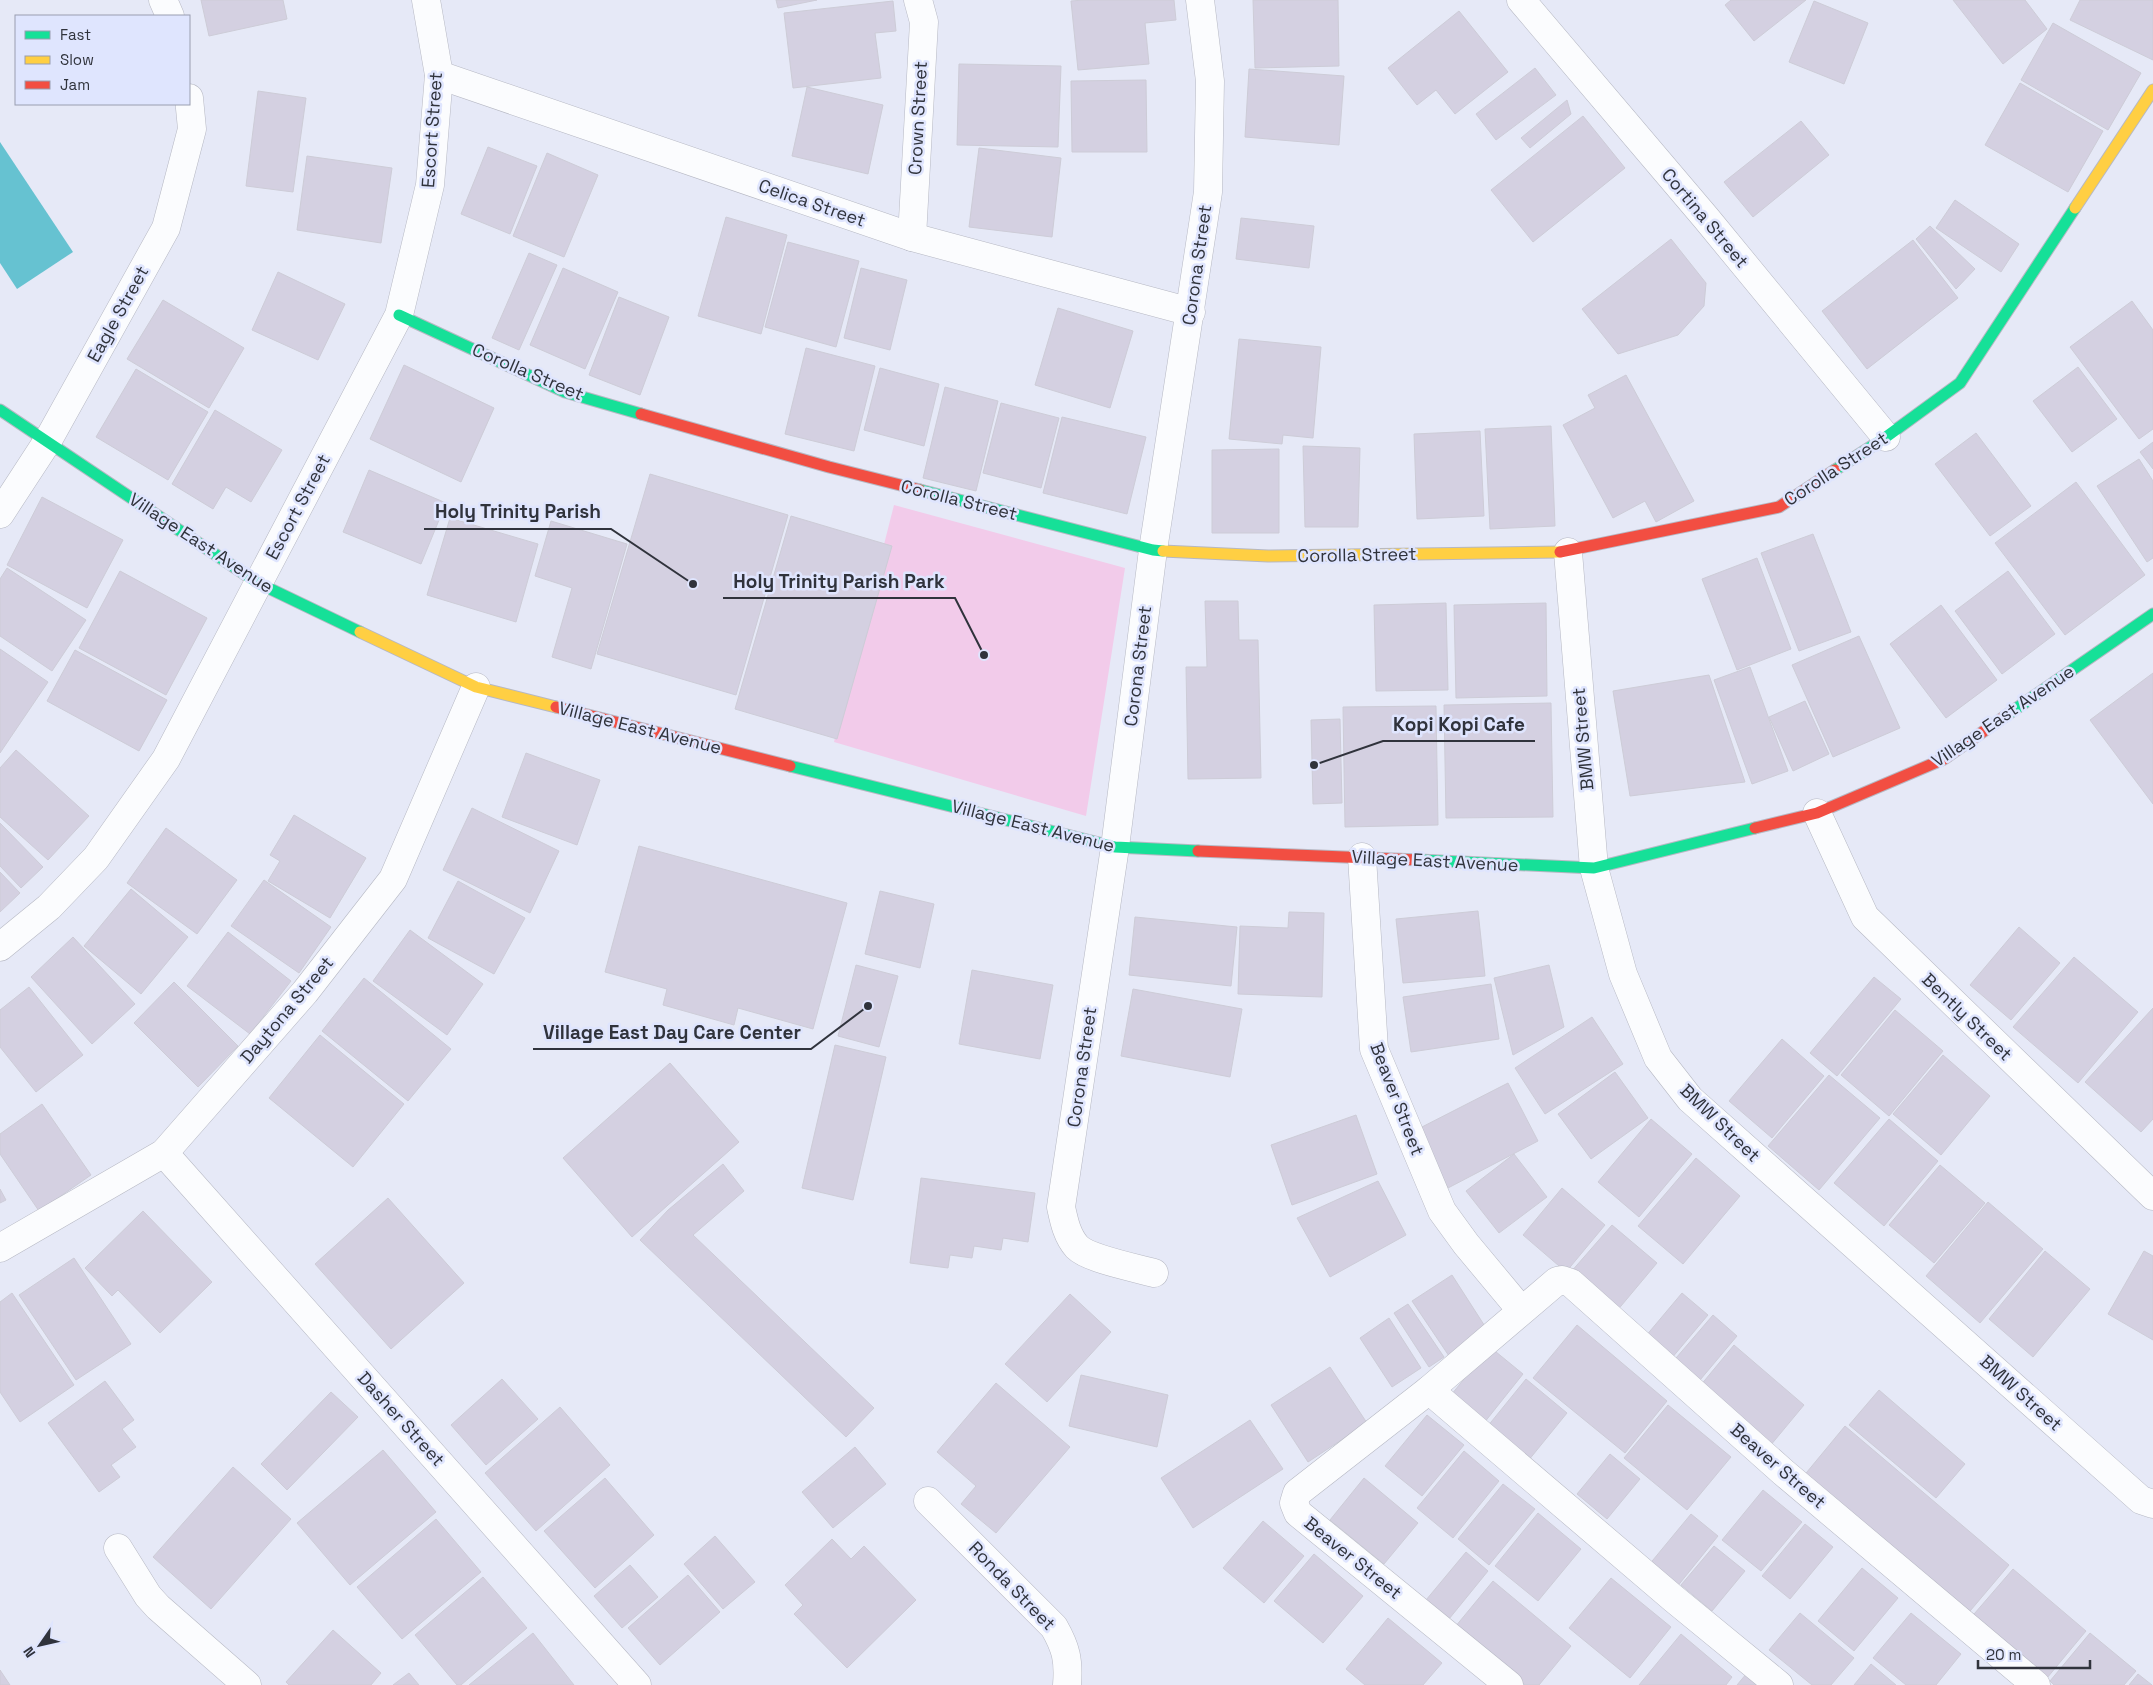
<svg xmlns="http://www.w3.org/2000/svg" width="2153" height="1685" font-family="'Space Grotesk',sans-serif">
	<rect width="100%" height="100%" fill="#e6e9f7"/>
	<!-- green -->
	<polygon fill="#f2cbea" points="894,505 1125,568 1086,816 834,742"/>
	<!-- water -->
	<polygon fill="#66c2d1" points="0,142 73,252 17,289 0,263"/>
	<!-- building -->
	<g fill="#d4d0e1" stroke="#cdccd7">
		<polygon points="201,0 283,0 287,19 209,36"/>
		<polygon points="776,0 817,0 778,8"/>
		<polygon points="1084,0 1174,0 1176,20 1145,23 1149,64 1078,70 1071,1"/>
		<polygon points="1253,0 1338,0 1339,66 1255,68"/>
		<polygon points="1731,0 1806,0 1754,41 1725,5"/>
		<polygon points="1953,0 2025,0 2047,29 2003,64"/>
		<polygon points="2080,0 2153,0 2153,60 2070,20"/>
		<polygon points="893,1 896,31 875,33 881,78 793,88 784,13"/>
		<polygon points="1814,1 1868,23 1844,84 1789,62"/>
		<polygon points="1459,11 1508,72 1455,114 1436,90 1417,105 1388,68"/>
		<polygon points="2053,23 2141,73 2108,130 2021,80"/>
		<polygon points="959,64 1061,66 1058,147 957,145"/>
		<polygon points="1535,68 1556,95 1496,140 1476,114"/>
		<polygon points="1249,69 1344,76 1339,145 1245,137"/>
		<polygon points="1146,80 1147,152 1072,152 1071,81"/>
		<polygon points="2020,83 2103,131 2068,192 1985,145"/>
		<polygon points="807,87 883,105 868,174 792,156"/>
		<polygon points="258,91 306,98 293,192 246,186"/>
		<polygon points="1567,100 1571,114 1530,148 1521,138"/>
		<polygon points="1583,116 1625,168 1533,242 1491,190"/>
		<polygon points="1801,121 1829,155 1753,217 1724,182"/>
		<polygon points="488,147 537,166 510,234 461,214"/>
		<polygon points="979,148 1061,158 1052,237 969,227"/>
		<polygon points="547,153 598,175 564,257 513,236"/>
		<polygon points="307,156 392,168 381,243 297,230"/>
		<polygon points="1955,200 2019,244 2001,272 1936,228"/>
		<polygon points="726,217 787,235 761,334 698,316"/>
		<polygon points="1241,218 1314,226 1309,268 1236,259"/>
		<polygon points="1930,226 1975,269 1956,289 1916,239"/>
		<polygon points="1671,239 1706,283 1704,306 1678,335 1618,354 1582,309"/>
		<polygon points="1913,240 1958,298 1867,369 1822,311"/>
		<polygon points="788,242 859,261 836,347 765,327"/>
		<polygon points="529,253 557,265 519,350 492,338"/>
		<polygon points="563,268 618,292 585,369 530,345"/>
		<polygon points="861,268 907,280 890,350 844,338"/>
		<polygon points="278,272 345,304 318,360 252,330"/>
		<polygon points="619,297 669,317 640,395 589,375"/>
		<polygon points="163,300 244,348 209,408 127,359"/>
		<polygon points="2132,301 2153,330 2153,429 2139,439 2070,347"/>
		<polygon points="1058,308 1133,331 1110,408 1035,385"/>
		<polygon points="1239,339 1321,347 1313,438 1283,435 1282,444 1229,439"/>
		<polygon points="806,348 875,366 854,451 785,434"/>
		<polygon points="404,365 494,408 461,482 370,439"/>
		<polygon points="2078,367 2117,419 2072,452 2033,401"/>
		<polygon points="880,368 939,384 924,446 864,430"/>
		<polygon points="136,369 208,412 168,480 96,437"/>
		<polygon points="1626,375 1694,501 1656,522 1645,501 1613,518 1563,425 1595,408 1588,395"/>
		<polygon points="945,387 998,401 976,491 923,478"/>
		<polygon points="1001,403 1059,418 1041,488 983,473"/>
		<polygon points="215,410 282,450 251,502 226,487 213,509 172,484"/>
		<polygon points="1062,417 1146,437 1127,514 1043,493"/>
		<polygon points="1551,426 1555,526 1490,529 1485,429"/>
		<polygon points="1480,431 1484,516 1417,519 1414,434"/>
		<polygon points="1976,433 2031,506 1990,536 1935,464"/>
		<polygon points="2153,442 2153,469 2140,452"/>
		<polygon points="1303,446 1360,448 1358,527 1305,527"/>
		<polygon points="1279,449 1279,533 1212,533 1212,450"/>
		<polygon points="2139,459 2153,481 2153,558 2147,562 2097,486"/>
		<polygon points="369,470 446,503 421,564 343,532"/>
		<polygon points="650,474 788,515 736,695 597,654"/>
		<polygon points="2076,482 2145,575 2065,635 1995,543"/>
		<polygon points="42,497 123,540 87,608 7,565"/>
		<polygon points="791,516 892,546 837,739 735,709"/>
		<polygon points="450,518 538,544 516,622 427,595"/>
		<polygon points="551,521 627,544 591,669 552,657 572,588 535,576"/>
		<polygon points="1813,534 1851,632 1799,651 1761,553"/>
		<polygon points="1757,558 1791,649 1737,670 1702,579"/>
		<polygon points="7,568 86,620 52,671 0,636 0,579"/>
		<polygon points="120,571 207,618 166,695 79,648"/>
		<polygon points="2008,571 2055,634 2002,674 1955,611"/>
		<polygon points="1205,601 1238,601 1239,640 1258,640 1261,778 1188,779 1186,667 1207,667"/>
		<polygon points="1446,603 1448,690 1376,691 1374,605"/>
		<polygon points="1546,603 1547,696 1456,698 1454,605"/>
		<polygon points="1941,605 1997,680 1946,718 1890,644"/>
		<polygon points="1859,636 1900,728 1833,757 1792,665"/>
		<polygon points="0,649 48,682 0,753"/>
		<polygon points="75,650 167,700 139,751 47,701"/>
		<polygon points="1750,667 1788,771 1752,784 1714,680"/>
		<polygon points="2153,673 2153,804 2090,720"/>
		<polygon points="1709,675 1745,782 1630,796 1613,691"/>
		<polygon points="1805,701 1829,754 1793,771 1769,717"/>
		<polygon points="1551,703 1553,817 1446,818 1444,705"/>
		<polygon points="1436,706 1438,825 1345,827 1343,707"/>
		<polygon points="1340,719 1342,803 1313,804 1311,720"/>
		<polygon points="16,750 89,816 48,860 0,817 0,768"/>
		<polygon points="526,753 600,780 577,845 502,817"/>
		<polygon points="472,808 559,851 530,913 443,870"/>
		<polygon points="294,815 366,858 330,918 268,881 280,861 270,855"/>
		<polygon points="0,823 43,867 21,888 0,866"/>
		<polygon points="166,828 237,880 197,934 127,883"/>
		<polygon points="639,846 847,903 813,1029 738,1008 734,1025 663,1005 667,989 605,972"/>
		<polygon points="0,872 20,893 0,912"/>
		<polygon points="264,880 331,927 299,973 231,926"/>
		<polygon points="458,881 525,918 494,974 428,938"/>
		<polygon points="131,889 188,937 141,994 84,946"/>
		<polygon points="880,891 934,904 920,968 865,954"/>
		<polygon points="1478,911 1485,976 1403,983 1396,919"/>
		<polygon points="1289,912 1324,913 1322,997 1238,994 1240,926 1288,928"/>
		<polygon points="1135,917 1237,927 1231,986 1129,975"/>
		<polygon points="2019,927 2060,963 2011,1020 1970,985"/>
		<polygon points="410,930 483,984 447,1035 373,981"/>
		<polygon points="228,932 291,981 250,1034 187,986"/>
		<polygon points="73,937 135,1004 92,1044 31,977"/>
		<polygon points="2074,957 2138,1012 2078,1083 2013,1027"/>
		<polygon points="856,965 898,976 879,1047 838,1036"/>
		<polygon points="1549,965 1564,1027 1513,1055 1494,978"/>
		<polygon points="972,970 1053,985 1040,1059 959,1044"/>
		<polygon points="1874,977 1901,999 1837,1076 1810,1053"/>
		<polygon points="364,978 451,1049 408,1101 322,1031"/>
		<polygon points="174,982 238,1046 198,1087 134,1023"/>
		<polygon points="1491,984 1499,1039 1411,1052 1403,997"/>
		<polygon points="29,987 83,1055 36,1092 0,1047 0,1010"/>
		<polygon points="1133,989 1242,1009 1230,1077 1121,1056"/>
		<polygon points="2153,1008 2153,1119 2141,1132 2085,1082"/>
		<polygon points="1895,1010 1943,1051 1889,1116 1841,1075"/>
		<polygon points="1592,1017 1623,1064 1545,1114 1515,1068"/>
		<polygon points="320,1035 404,1104 353,1167 269,1098"/>
		<polygon points="1782,1039 1824,1076 1772,1138 1729,1101"/>
		<polygon points="835,1045 886,1057 853,1200 802,1188"/>
		<polygon points="1943,1055 1990,1096 1941,1155 1893,1114"/>
		<polygon points="670,1063 739,1142 632,1237 563,1158"/>
		<polygon points="1615,1072 1648,1118 1591,1159 1558,1114"/>
		<polygon points="1829,1075 1880,1118 1819,1190 1768,1146"/>
		<polygon points="1508,1083 1538,1141 1448,1188 1418,1129"/>
		<polygon points="42,1104 91,1175 39,1211 0,1154 0,1134"/>
		<polygon points="1356,1115 1377,1174 1292,1205 1271,1145"/>
		<polygon points="1651,1119 1692,1154 1639,1217 1598,1182"/>
		<polygon points="1889,1119 1938,1161 1884,1226 1834,1183"/>
		<polygon points="1514,1154 1547,1197 1499,1233 1466,1191"/>
		<polygon points="1696,1158 1740,1196 1683,1264 1638,1226"/>
		<polygon points="723,1164 744,1191 693,1235 874,1408 846,1437 640,1240 668,1210"/>
		<polygon points="1940,1165 1985,1203 1934,1263 1889,1225"/>
		<polygon points="921,1178 1035,1193 1028,1242 1003,1238 1001,1250 974,1246 972,1258 950,1255 948,1268 910,1263"/>
		<polygon points="1378,1181 1406,1235 1330,1277 1297,1218"/>
		<polygon points="1562,1188 1605,1225 1566,1272 1523,1235"/>
		<polygon points="0,1189 6,1200 0,1203"/>
		<polygon points="388,1198 464,1283 391,1349 315,1264"/>
		<polygon points="1988,1202 2043,1249 1980,1323 1926,1276"/>
		<polygon points="143,1211 212,1282 160,1333 118,1290 112,1296 85,1268"/>
		<polygon points="1612,1225 1657,1263 1616,1312 1570,1273"/>
		<polygon points="2045,1251 2090,1289 2033,1357 1989,1319"/>
		<polygon points="2144,1251 2153,1256 2153,1340 2108,1314"/>
		<polygon points="74,1258 131,1344 76,1380 19,1295"/>
		<polygon points="1452,1275 1488,1331 1449,1356 1412,1301"/>
		<polygon points="12,1293 74,1385 20,1422 0,1392 0,1302"/>
		<polygon points="1682,1293 1708,1315 1671,1359 1645,1337"/>
		<polygon points="1070,1294 1111,1332 1047,1402 1005,1364"/>
		<polygon points="1408,1304 1444,1357 1429,1367 1394,1313"/>
		<polygon points="1713,1315 1737,1336 1695,1386 1670,1365"/>
		<polygon points="1389,1318 1421,1368 1392,1387 1360,1338"/>
		<polygon points="1577,1325 1667,1401 1625,1453 1533,1378"/>
		<polygon points="1734,1345 1804,1405 1770,1446 1700,1386"/>
		<polygon points="1490,1347 1523,1374 1480,1428 1447,1400"/>
		<polygon points="1330,1367 1367,1423 1308,1462 1271,1405"/>
		<polygon points="1081,1375 1168,1395 1157,1447 1069,1426"/>
		<polygon points="502,1379 538,1419 486,1465 451,1425"/>
		<polygon points="1526,1379 1567,1413 1528,1461 1487,1427"/>
		<polygon points="105,1381 134,1420 122,1429 136,1447 111,1465 120,1477 99,1492 48,1423"/>
		<polygon points="996,1383 1070,1447 996,1533 961,1504 976,1486 937,1452"/>
		<polygon points="1879,1390 1965,1464 1936,1498 1849,1425"/>
		<polygon points="331,1392 358,1417 287,1490 261,1464"/>
		<polygon points="1668,1405 1731,1457 1687,1510 1624,1458"/>
		<polygon points="560,1407 610,1465 536,1531 485,1473"/>
		<polygon points="1427,1415 1464,1445 1422,1496 1385,1466"/>
		<polygon points="1250,1420 1283,1469 1193,1528 1161,1478"/>
		<polygon points="1845,1426 2009,1565 1965,1617 1802,1478"/>
		<polygon points="855,1447 886,1484 833,1528 802,1492"/>
		<polygon points="383,1450 436,1512 350,1585 297,1523"/>
		<polygon points="1464,1451 1499,1481 1453,1538 1417,1508"/>
		<polygon points="1610,1454 1640,1479 1607,1519 1577,1494"/>
		<polygon points="233,1467 291,1519 211,1609 153,1557"/>
		<polygon points="605,1478 654,1535 595,1588 544,1531"/>
		<polygon points="1364,1478 1418,1523 1384,1564 1330,1520"/>
		<polygon points="1503,1484 1535,1509 1489,1565 1458,1539"/>
		<polygon points="1763,1490 1802,1522 1761,1571 1722,1540"/>
		<polygon points="1538,1513 1581,1549 1538,1601 1495,1566"/>
		<polygon points="1691,1514 1718,1536 1676,1588 1648,1566"/>
		<polygon points="436,1519 481,1572 402,1639 357,1587"/>
		<polygon points="1263,1521 1304,1556 1264,1603 1223,1568"/>
		<polygon points="1805,1524 1833,1547 1790,1599 1762,1576"/>
		<polygon points="715,1536 755,1582 723,1609 684,1564"/>
		<polygon points="832,1539 851,1559 864,1546 916,1600 847,1668 794,1614 803,1605 785,1585"/>
		<polygon points="1714,1546 1745,1571 1712,1611 1681,1585"/>
		<polygon points="1466,1552 1488,1571 1449,1619 1426,1600"/>
		<polygon points="1314,1554 1363,1596 1323,1643 1274,1601"/>
		<polygon points="630,1565 658,1597 622,1628 594,1596"/>
		<polygon points="1862,1568 1898,1598 1854,1651 1818,1621"/>
		<polygon points="2013,1569 2086,1631 2042,1684 1968,1621"/>
		<polygon points="688,1575 720,1612 660,1665 628,1628"/>
		<polygon points="483,1577 527,1628 461,1685 457,1685 415,1635"/>
		<polygon points="1611,1578 1671,1627 1630,1678 1569,1628"/>
		<polygon points="1493,1581 1571,1646 1539,1685 1525,1685 1455,1627"/>
		<polygon points="1800,1613 1854,1658 1831,1685 1812,1685 1769,1650"/>
		<polygon points="1911,1613 1961,1654 1936,1685 1906,1685 1873,1658"/>
		<polygon points="1388,1618 1442,1663 1423,1685 1365,1685 1346,1669"/>
		<polygon points="333,1630 381,1673 371,1685 289,1685 286,1682"/>
		<polygon points="533,1633 574,1685 469,1685"/>
		<polygon points="2090,1633 2136,1671 2124,1685 2054,1685 2050,1681"/>
		<polygon points="1681,1634 1732,1677 1726,1685 1639,1685"/>
		<polygon points="1871,1664 1896,1685 1854,1685"/>
		<polygon points="0,1670 10,1685 0,1685"/>
		<polygon points="409,1673 419,1685 393,1685"/>
		<polygon points="1747,1673 1762,1685 1737,1685"/>
		<polygon points="2138,1674 2152,1685 2129,1685"/>
	</g>
	<g fill="none" stroke-linecap="round" stroke-linejoin="round">
		<defs>
			<g id="street">
				<polyline points="163,0 170,16"/>
				<polyline points="1521,0 1706,218 1886,437"/>
				<polyline points="439,75 912,237 1191,312"/>
				<polyline points="912,237 924,22 918,0"/>
				<polyline points="0,514 47,442 166,228 192,129 189,98"/>
				<polyline points="1568,552 1594,868 1623,974 1658,1058 1690,1099 2141,1500 2153,1504"/>
				<polyline points="1817,813 1865,917 2153,1196"/>
				<polyline points="1362,857 1374,1049 1442,1211 1466,1244 1521,1310"/>
				<polyline points="0,947 49,907 96,858 166,759 399,315 430,185 439,75 426,0"/>
				<polyline points="164,1153 637,1685"/>
				<polyline points="0,1248 164,1153 305,992 393,879 476,687"/>
				<path d="M 1154,1273 C 1136,1268 1089,1259 1077,1247 C 1067,1236 1064,1221 1061,1207 L 1115,847 L 1153,550 L 1208,192 L 1210,81 L 1200,0"/>
				<polyline points="1429,1390 1674,1599 1779,1685"/>
				<path d="M 928,1501 L 1054,1627 C 1066,1648 1069,1660 1067,1685"/>
				<polyline points="118,1548 148,1596 158,1607 247,1685"/>
				<polyline points="1509,1685 1298,1513 1294,1503 1297,1493 1429,1390 1557,1281 1562,1280 1571,1283 1783,1472 2036,1685"/>
			</g>
			<g id="fast">
				<polyline points="399,315 565,392 641,414"/>
				<polyline points="0,410 258,583 360,632"/>
				<polyline points="1835,470 1886,437 1960,383 2075,208"/>
				<polyline points="920,490 1153,550 1163,551"/>
				<polyline points="2004,717 2153,614"/>
				<polyline points="790,766 1115,847 1198,851"/>
				<polyline points="1419,860 1594,868 1755,828"/>
			</g>
			<g id="slow">
				<polyline points="2075,208 2153,90"/>
				<polyline points="1163,551 1268,556 1560,552"/>
				<polyline points="360,632 476,687 556,707"/>
			</g>
			<g id="jam">
				<polyline points="641,414 829,467 920,490"/>
				<polyline points="1560,552 1779,507 1835,470"/>
				<polyline points="556,707 790,766"/>
				<polyline points="1755,828 1817,813 1944,759 2004,717"/>
				<polyline points="1198,851 1419,860"/>
			</g>
		</defs>
		<!-- street casing -->
		<use href="#street" stroke="#b6b8c3" stroke-width="29"/>
		<!-- fast casing -->
		<use href="#fast" stroke="#b6b8c3" stroke-width="13"/>
		<!-- slow casing -->
		<use href="#slow" stroke="#b6b8c3" stroke-width="13"/>
		<!-- jam casing -->
		<use href="#jam" stroke="#b6b8c3" stroke-width="13"/>
		<!-- street -->
		<use href="#street" stroke="#fbfcfe" stroke-width="28"/>
		<!-- fast -->
		<use href="#fast" stroke="#16e098" stroke-width="11"/>
		<!-- slow -->
		<use href="#slow" stroke="#ffcf43" stroke-width="11"/>
		<!-- jam -->
		<use href="#jam" stroke="#f24e42" stroke-width="11"/>
	</g>
	<g text-anchor="middle" stroke-width="5" stroke-linejoin="round" paint-order="stroke">
		<!-- street labels -->
		<g font-size="18" fill="#30333c" stroke="#dfe5fe">
			<text transform="translate(918 118) rotate(-87)" y="6">Crown Street</text>
			<text transform="translate(432 130) rotate(-86)" y="6">Escort Street</text>
			<text transform="translate(812 203) rotate(19)" y="6">Celica Street</text>
			<text transform="translate(1705 218) rotate(50)" y="6">Cortina Street</text>
			<text transform="translate(1197 265) rotate(-82)" y="6">Corona Street</text>
			<text transform="translate(118 314) rotate(-61)" y="6">Eagle Street</text>
			<text transform="translate(528 372) rotate(23)" y="6">Corolla Street</text>
			<text transform="translate(1836 469) rotate(-33)" y="6">Corolla Street</text>
			<text transform="translate(959 500) rotate(14)" y="6">Corolla Street</text>
			<text transform="translate(298 507) rotate(-62)" y="6">Escort Street</text>
			<text transform="translate(201 543) rotate(33)" y="6">Village East Avenue</text>
			<text transform="translate(1357 555) rotate(-1)" y="6">Corolla Street</text>
			<text transform="translate(1138 666) rotate(-83)" y="6">Corona Street</text>
			<text transform="translate(2003 716) rotate(-34)" y="6">Village East Avenue</text>
			<text transform="translate(640 728) rotate(14)" y="6">Village East Avenue</text>
			<text transform="translate(1583 739) rotate(-95)" y="6">BMW Street</text>
			<text transform="translate(1033 826) rotate(14)" y="6">Village East Avenue</text>
			<text transform="translate(1435 861) rotate(3)" y="6">Village East Avenue</text>
			<text transform="translate(287 1010) rotate(-50)" y="6">Daytona Street</text>
			<text transform="translate(1967 1017) rotate(44)" y="6">Bently Street</text>
			<text transform="translate(1082 1067) rotate(-82)" y="6">Corona Street</text>
			<text transform="translate(1397 1099) rotate(69)" y="6">Beaver Street</text>
			<text transform="translate(1720 1123) rotate(44)" y="6">BMW Street</text>
			<text transform="translate(2021 1393) rotate(42)" y="6">BMW Street</text>
			<text transform="translate(401 1419) rotate(48)" y="6">Dasher Street</text>
			<text transform="translate(1778 1466) rotate(41)" y="6">Beaver Street</text>
			<text transform="translate(1353 1558) rotate(39)" y="6">Beaver Street</text>
			<text transform="translate(1012 1586) rotate(46)" y="6">Ronda Street</text>
		</g>
	</g>
	<!-- callouts -->
	<path fill="none" stroke="#30333c" stroke-width="2" d="M693 584L611 529H424M984 655L955 598H723M1314 765L1383 741H1535M868 1006L811 1049H533"/>
	<g fill="#30333c" stroke="#dfe5fe" stroke-width="2">
		<circle cx="693" cy="584" r="5"/>
		<circle cx="984" cy="655" r="5"/>
		<circle cx="1314" cy="765" r="5"/>
		<circle cx="868" cy="1006" r="5"/>
	</g>
	<g font-size="19" text-anchor="middle" font-weight="bold" fill="#30333c" stroke="#dfe5fe" stroke-width="5" stroke-linejoin="round" paint-order="stroke">
		<text x="518" y="518">Holy Trinity Parish</text>
		<text x="839" y="588">Holy Trinity Parish Park</text>
		<text x="1459" y="731">Kopi Kopi Cafe</text>
		<text x="672" y="1039">Village East Day Care Center</text>
	</g>
	<!-- legend -->
	<rect x="15" y="15" width="175" height="90" fill="#dfe5fe" stroke="#999eb0"/>
	<rect x="25" y="31" width="25" height="8" fill="#16e098" stroke="#999eb0"/>
	<text x="60" y="40" font-size="15" fill="#30333c">Fast</text>
	<rect x="25" y="56" width="25" height="8" fill="#ffcf43" stroke="#999eb0"/>
	<text x="60" y="65" font-size="15" fill="#30333c">Slow</text>
	<rect x="25" y="81" width="25" height="8" fill="#f24e42" stroke="#999eb0"/>
	<text x="60" y="90" font-size="15" fill="#30333c">Jam</text>
	<!-- north arrow -->
	<g transform="translate(40 1645) rotate(236)" stroke="#dfe5fe" stroke-width="4" paint-order="stroke">
	<path d="M0-4L9 19L0 12L-9 19Z" fill="#30333c"/>
	<text y="-8" font-size="14" font-weight="bold" text-anchor="middle" fill="#30333c">N</text>
	</g>
	<!-- scale -->
	<path d="M1978 1660v8h112v-8" fill="none" stroke="#30333c" stroke-width="2.5"/>
	<text x="1986" y="1660" font-size="15" fill="#30333c" stroke="#dfe5fe" stroke-width="4" paint-order="stroke">20 m</text>
</svg>
